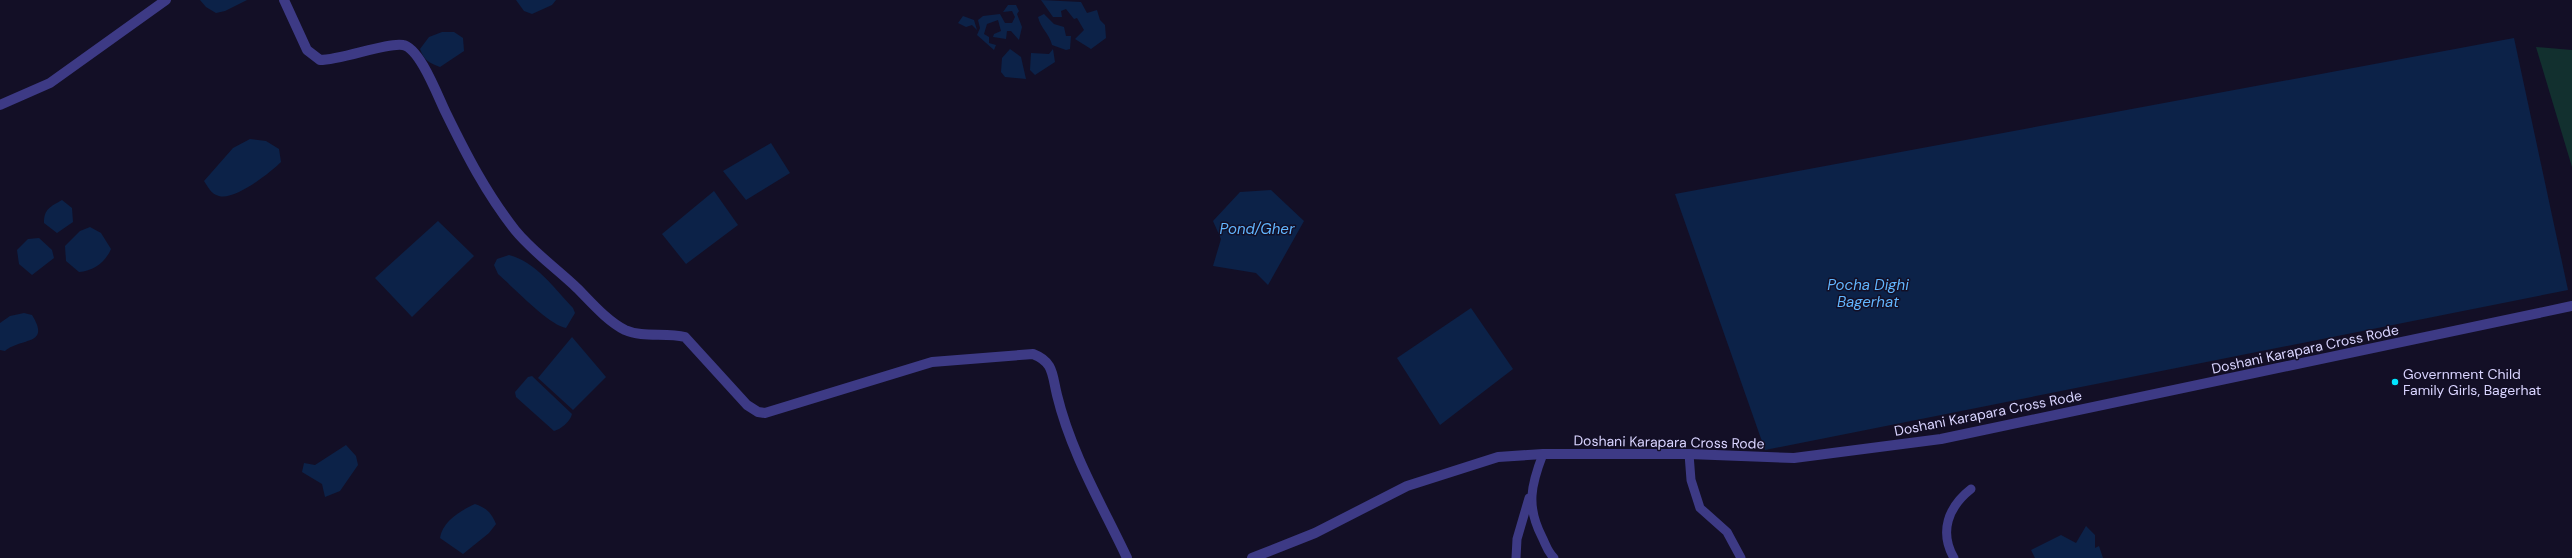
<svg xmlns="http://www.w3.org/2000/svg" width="2572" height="558" font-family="'DM Sans',sans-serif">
	<rect width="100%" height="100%" fill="#130f26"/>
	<!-- green -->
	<polygon fill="#12302f" points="2536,47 2572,50 2572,167"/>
	<!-- water -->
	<g fill="#0c2248">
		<polygon points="200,0 247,0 225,11 216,13 206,7"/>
		<polygon points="516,0 556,0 552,5 532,14 524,11"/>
		<polygon points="1041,0 1081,2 1087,13 1097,10 1100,20 1105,25 1106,38 1091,49 1075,39 1084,30 1077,18 1074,19 1066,9 1061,11 1062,17 1053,17"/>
		<polygon points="1008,5 1016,5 1019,11 1017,14 1022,27 1019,40 1011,31 1007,31 1006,39 993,37 994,34 1001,31 998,20 987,24 984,34 989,37 989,43 996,45 994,50 977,35 980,28 978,20 983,16 1000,14 1005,23 1012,23 1015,17 1012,11 1003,12"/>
		<path d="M 1044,14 L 1054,24 L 1064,27 L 1066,36 L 1071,36 L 1070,49 L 1066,50 L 1052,45 C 1049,33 1041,29 1038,17 Z"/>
		<polygon points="963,16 974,20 977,30 972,25 966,27 958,23"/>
		<path d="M 442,32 L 454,32 L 463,38 L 464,51 L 440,67 C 429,63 424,60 420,49 L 429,37 Z"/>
		<polygon points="2514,38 2568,290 1765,450 1675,194"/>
		<polygon points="1010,49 1021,57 1026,79 1005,77 1001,72 1002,58"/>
		<polygon points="1053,49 1055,62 1035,75 1030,70 1031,53 1049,54"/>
		<path d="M 250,139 L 266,141 L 279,149 L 281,162 C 270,173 234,201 219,196 C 211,194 208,187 204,181 L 233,148 Z"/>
		<polygon points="771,143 790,173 746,200 723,171"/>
		<polygon points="1271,190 1304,221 1268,285 1256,273 1213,266 1221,239 1213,221 1240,192"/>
		<polygon points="714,191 738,225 686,264 662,234"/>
		<path d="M 62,200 L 72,208 L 73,222 L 57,233 L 44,223 C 44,209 50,207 62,200 Z"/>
		<polygon points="438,221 474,256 412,317 375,278"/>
		<path d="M 90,227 L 101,233 L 111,249 C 105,263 93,271 79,272 L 66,261 L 65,246 L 80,231 Z"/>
		<polygon points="39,238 52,250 54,258 32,275 19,264 17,250 28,239"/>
		<path d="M 509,255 C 536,262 555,289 573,308 L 575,313 L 566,328 C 549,325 513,287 498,274 L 494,265 L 497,259 Z"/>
		<polygon points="1471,308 1513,369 1440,425 1397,358"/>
		<path d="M 24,313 L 32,315 C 51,346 22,337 5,351 L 0,350 L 0,323 L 10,316 Z"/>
		<polygon points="572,337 606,377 573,410 538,378"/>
		<path d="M 532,376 L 572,414 C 570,422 561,429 554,431 L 516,397 L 515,392 L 528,377 Z"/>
		<polygon points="346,445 356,456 358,465 340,491 325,497 322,484 302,472 304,463 315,465"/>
		<path d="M 475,504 C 486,508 491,512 496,524 L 489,533 L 463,554 L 440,538 C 442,522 461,510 475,504 Z"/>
		<polygon points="2086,526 2095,535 2095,548 2099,546 2103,558 2035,558 2031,550 2061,535 2076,543"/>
	</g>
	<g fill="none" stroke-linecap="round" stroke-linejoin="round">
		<!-- minor -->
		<g stroke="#3d3a85" stroke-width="9">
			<path d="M 1543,454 C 1531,485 1526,506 1542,537 C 1546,545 1547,551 1554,558"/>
			<polyline points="1689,454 1691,480 1700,508 1727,532 1741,558"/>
			<polyline points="1516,558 1517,539 1529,498"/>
			<path d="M 1954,558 C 1939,532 1948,507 1971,489"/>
		</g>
		<!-- tertiary -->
		<g stroke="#3d3a85" stroke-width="10">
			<path d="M 284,0 L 307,50 L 320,60 C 341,60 388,42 403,45 C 420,48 438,97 446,113 C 466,154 486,193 515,230 C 532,251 557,269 577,288 C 591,302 607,321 625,330 C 643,338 666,332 685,337 L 747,405 L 758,412 L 765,413 L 932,362 L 1033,354 C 1054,362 1052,375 1057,395 C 1071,453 1102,505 1127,558"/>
			<polyline points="0,105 50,83 166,0"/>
			<polyline points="1252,558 1315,533 1407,486 1498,457 1543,454 1689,454 1794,458 1941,439 2572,306"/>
		</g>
	</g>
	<!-- markers -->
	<circle fill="#00e5ff" stroke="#130f26" stroke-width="1.5" cx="2395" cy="382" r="4"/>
	<g text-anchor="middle" stroke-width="3" stroke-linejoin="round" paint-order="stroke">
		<!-- street labels -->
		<g font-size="14" fill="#d9d4ff" stroke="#130f26">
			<text transform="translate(2305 349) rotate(-12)" y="5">Doshani Karapara Cross Rode</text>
			<text transform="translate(1988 413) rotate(-11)" y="5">Doshani Karapara Cross Rode</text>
			<text transform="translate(1669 442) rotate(1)" y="5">Doshani Karapara Cross Rode</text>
		</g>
		<!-- poi labels -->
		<g font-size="14" fill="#d9d4ff" stroke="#130f26" text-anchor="start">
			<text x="2403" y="379">Government Child<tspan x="2403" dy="16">Family Girls, Bagerhat</tspan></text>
		</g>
		<!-- water labels -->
		<g font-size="15" font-style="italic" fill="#62b6ff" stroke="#130f26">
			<text x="1257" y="234">Pond/Gher</text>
			<text x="1868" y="290">Pocha Dighi<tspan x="1868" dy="17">Bagerhat</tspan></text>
		</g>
	</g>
</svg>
